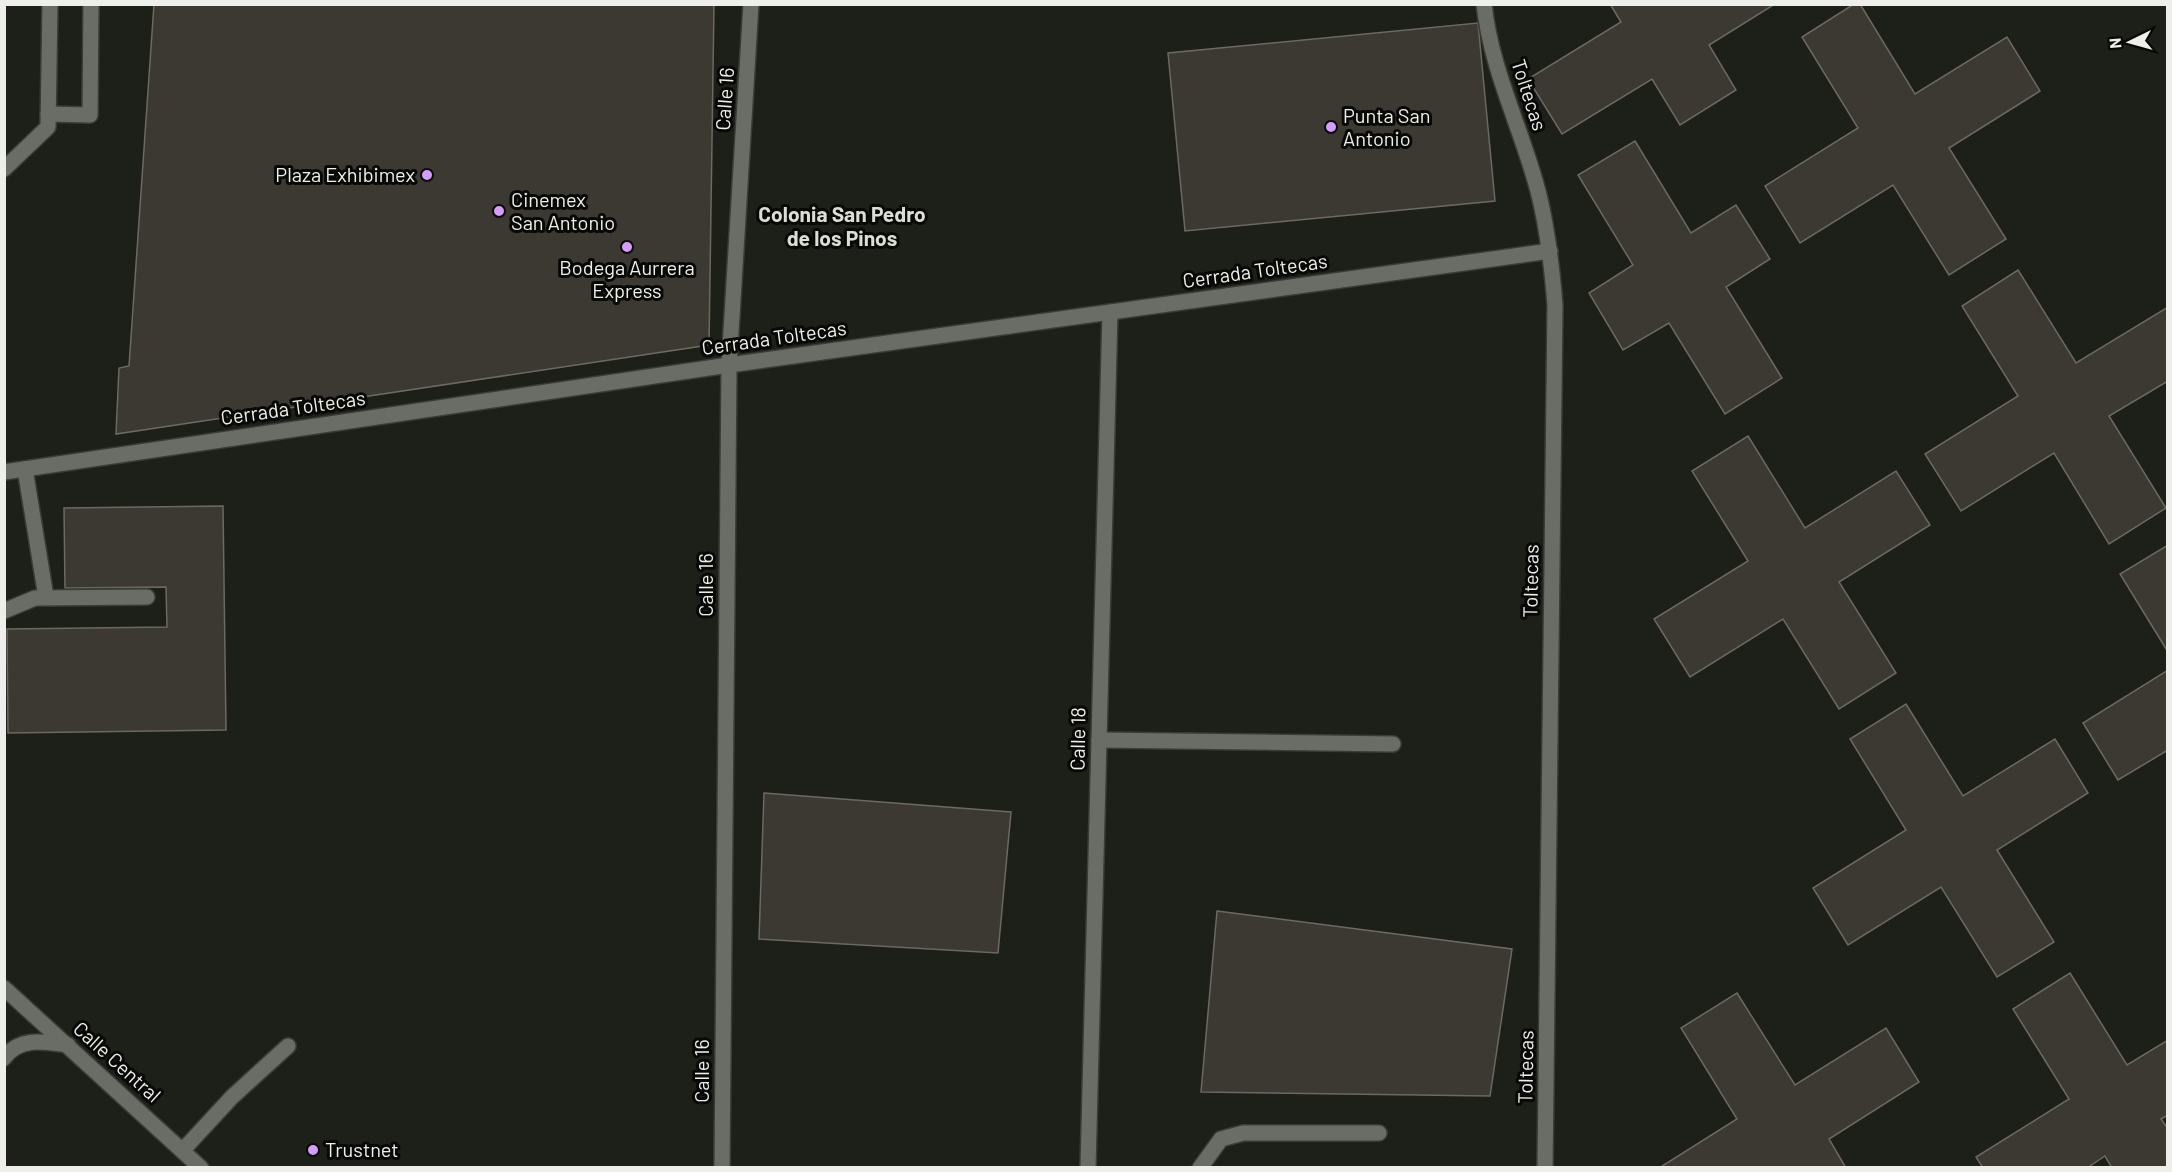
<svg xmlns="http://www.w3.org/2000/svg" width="2172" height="1172" font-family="Barlow,sans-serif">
	<rect width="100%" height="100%" fill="#1d1f19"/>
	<!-- building -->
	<g fill="#3c3932" stroke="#6c6961" stroke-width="1.5">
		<polygon points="154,4 714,4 709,345 116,434 119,368 129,366"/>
		<polygon points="1610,4 1775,4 1709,45 1736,90 1680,125 1652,79 1562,134 1528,79 1621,22"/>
		<polygon points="1854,4 1860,4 1915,94 2007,37 2040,91 1949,148 2006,239 1949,275 1893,185 1800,243 1765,186 1858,128 1802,37"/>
		<polygon points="1478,23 1495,201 1185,231 1168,53"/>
		<polygon points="1635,141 1691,233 1736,205 1770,259 1726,287 1782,378 1725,414 1669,323 1623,350 1589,293 1633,265 1578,175"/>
		<polygon points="2018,270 2076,363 2168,307 2168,381 2109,416 2166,508 2109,544 2054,453 1961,511 1925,454 2018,396 1962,306"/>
		<polygon points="1748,436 1805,528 1896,471 1930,525 1839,582 1896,673 1839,709 1783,619 1690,677 1654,619 1748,561 1692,471"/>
		<polygon points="223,506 226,730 8,733 7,629 167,627 166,587 65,588 64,508"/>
		<polygon points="2168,545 2168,652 2120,574"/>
		<polygon points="2168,670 2168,750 2118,780 2083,723"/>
		<polygon points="1906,704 1963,796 2055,739 2088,793 1997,850 2054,942 1997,977 1941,887 1848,945 1813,888 1906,830 1850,739"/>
		<polygon points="764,793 1011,812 998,953 759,939"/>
		<polygon points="1217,911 1512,949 1490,1096 1201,1092"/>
		<polygon points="2070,973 2127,1065 2168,1040 2168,1115 2161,1119 2168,1129 2168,1168 2112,1168 2105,1156 2087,1168 1983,1168 1976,1157 2069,1099 2013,1009"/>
		<polygon points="1737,993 1795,1085 1886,1028 1919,1082 1829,1139 1846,1168 1659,1168 1737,1119 1681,1028"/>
	</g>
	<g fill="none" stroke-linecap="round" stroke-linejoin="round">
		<defs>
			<g id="service">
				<polyline points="48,114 90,115 91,4"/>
				<polyline points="25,469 46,597"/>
				<polyline points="4,611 35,598 147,597"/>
				<polyline points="1099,740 1393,744"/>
				<polyline points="183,1150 232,1097 288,1046"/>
				<polyline points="1200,1168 1221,1139 1243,1133 1379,1133"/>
			</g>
			<g id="minor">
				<path d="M 1484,4 C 1491,71 1523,131 1539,195 C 1548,231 1552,268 1555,305 L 1545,1168"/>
				<polyline points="4,169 48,127 50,4"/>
				<polyline points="4,472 729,365 1550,251"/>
				<polyline points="4,988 201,1168"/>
				<polyline points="722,1168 729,365 751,4"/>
				<polyline points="1088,1168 1110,312"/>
			</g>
			<path id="tertiary" d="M 4,1058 C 20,1036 45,1042 68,1045"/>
		</defs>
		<!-- service casing -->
		<use href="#service" stroke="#3a3c37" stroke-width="18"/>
		<!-- minor casing -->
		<use href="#minor" stroke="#3a3c37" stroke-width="18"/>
		<!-- tertiary casing -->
		<use href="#tertiary" stroke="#3a3c37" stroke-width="18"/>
		<!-- service -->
		<use href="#service" stroke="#6a6d65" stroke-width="15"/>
		<!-- minor -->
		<use href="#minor" stroke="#6a6d65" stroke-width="15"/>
		<!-- tertiary -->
		<use href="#tertiary" stroke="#6a6d65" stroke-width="15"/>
	</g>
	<!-- markers -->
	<g fill="#d59cfb" stroke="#080906" stroke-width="2">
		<circle cx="1331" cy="127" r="6"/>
		<circle cx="427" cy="175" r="6"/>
		<circle cx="499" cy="211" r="6"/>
		<circle cx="627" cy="247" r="6"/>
		<circle cx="313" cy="1150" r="6"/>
	</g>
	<g text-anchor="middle" stroke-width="6" stroke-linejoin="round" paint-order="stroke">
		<!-- street labels -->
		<g font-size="20" fill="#eeefeb" stroke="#080906">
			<text transform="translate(1529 95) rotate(72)" y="7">Toltecas</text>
			<text transform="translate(725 99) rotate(-86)" y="7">Calle 16</text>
			<text transform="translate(1255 271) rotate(-8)" y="7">Cerrada Toltecas</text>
			<text transform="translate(774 338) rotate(-8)" y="7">Cerrada Toltecas</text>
			<text transform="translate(293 408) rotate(-8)" y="7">Cerrada Toltecas</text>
			<text transform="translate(1531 581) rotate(-89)" y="7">Toltecas</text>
			<text transform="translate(706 585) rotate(-90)" y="7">Calle 16</text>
			<text transform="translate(1078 739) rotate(-89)" y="7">Calle 18</text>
			<text transform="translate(117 1062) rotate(42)" y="7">Calle Central</text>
			<text transform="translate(1526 1067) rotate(-89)" y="7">Toltecas</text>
			<text transform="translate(702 1071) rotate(-90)" y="7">Calle 16</text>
		</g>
		<!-- poi labels -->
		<g font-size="20" fill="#eeefeb" stroke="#080906" text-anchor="start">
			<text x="1343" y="123">Punta San<tspan x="1343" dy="23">Antonio</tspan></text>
			<text x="415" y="182" text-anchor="end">Plaza Exhibimex</text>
			<text x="511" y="207">Cinemex<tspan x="511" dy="23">San Antonio</tspan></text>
			<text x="627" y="275" text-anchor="middle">Bodega Aurrera<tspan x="627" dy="23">Express</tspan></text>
			<text x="325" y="1157">Trustnet</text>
		</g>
		<!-- neighbourhood labels -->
		<g font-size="21" font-weight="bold" fill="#dbded5" stroke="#080906">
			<text x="842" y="222">Colonia San Pedro<tspan x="842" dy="24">de los Pinos</tspan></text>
		</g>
	</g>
	<!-- border -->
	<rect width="2172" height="1172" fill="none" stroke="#eeefeb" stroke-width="12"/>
	<!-- north arrow -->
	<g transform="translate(2130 42) rotate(265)" stroke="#080906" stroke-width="4.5" paint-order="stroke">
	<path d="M0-4.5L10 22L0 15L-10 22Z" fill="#eeefeb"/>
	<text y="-9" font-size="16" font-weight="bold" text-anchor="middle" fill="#eeefeb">N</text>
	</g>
</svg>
